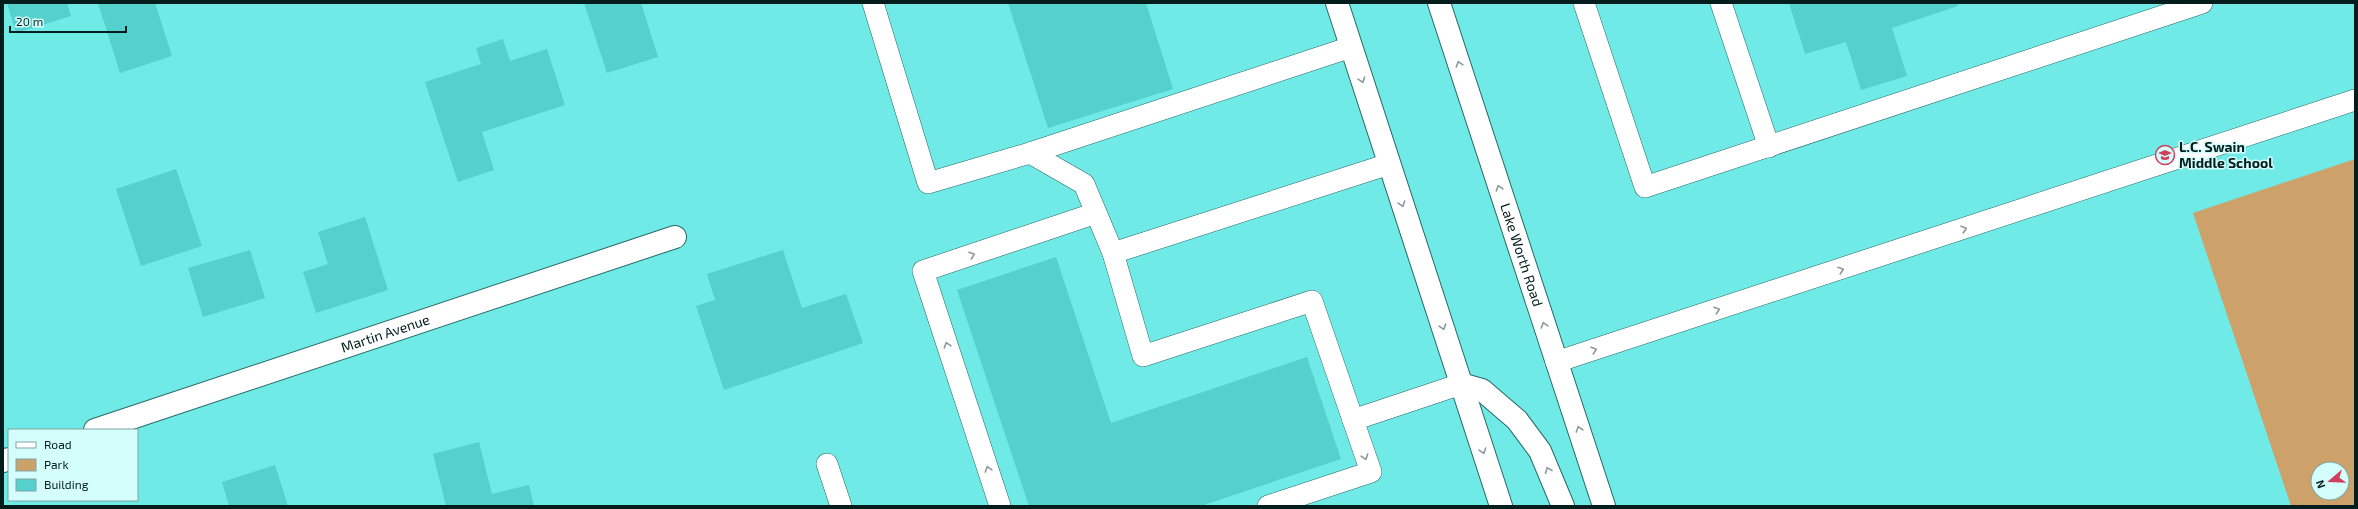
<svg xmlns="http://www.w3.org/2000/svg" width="2358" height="509" font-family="'Exo 2',sans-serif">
	<rect width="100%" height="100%" fill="#70eae6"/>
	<!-- green -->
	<path fill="#cda26a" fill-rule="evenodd" d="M 2355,159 L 2355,506 L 2291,506 L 2193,213 ZM 2318,469 L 2342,469 L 2342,493 L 2318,493 Z"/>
	<!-- building -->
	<g fill="#54d0cd">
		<polygon points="7,3 67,3 71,16 16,33"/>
		<polygon points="98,3 155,3 172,56 120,73"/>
		<polygon points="584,3 641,3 658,57 607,73"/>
		<polygon points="1008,3 1146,3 1173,89 1048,128"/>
		<polygon points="1789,3 1957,3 1958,6 1892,28 1907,76 1861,90 1846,42 1805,54"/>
		<polygon points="503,39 510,61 547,49 565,105 482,132 494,170 458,182 425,82 481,64 476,48"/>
		<polygon points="176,169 202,246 141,266 116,189"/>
		<polygon points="365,217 388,290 316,313 303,272 328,264 318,232"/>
		<polygon points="250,250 265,298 203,317 188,268"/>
		<polygon points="783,250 802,308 846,294 863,343 724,390 696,306 715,300 707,274"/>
		<polygon points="1056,257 1111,423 1307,357 1341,459 1201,506 1029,506 957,290"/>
		<polygon points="479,442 492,494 529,485 534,506 446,506 433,454"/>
		<polygon points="275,465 288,506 229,506 222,482"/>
	</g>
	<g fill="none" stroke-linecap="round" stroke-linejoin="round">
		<defs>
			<g id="service">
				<polyline points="873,3 928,183 1030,153 1351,47"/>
				<polyline points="1584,3 1645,187 2202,3"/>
				<polyline points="1721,3 1769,147"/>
				<polyline points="1030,153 1084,184 1113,253 1389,164"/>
				<polyline points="1113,253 1143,356 1312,301 1353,420 1461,384"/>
				<polyline points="1556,362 2355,100"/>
				<polyline points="827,464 841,506"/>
				<polyline points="1000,506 923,271 1096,213"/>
				<polyline points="1268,506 1371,472 1353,420"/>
			</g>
			<g id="minor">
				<path id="s1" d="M 95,430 L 675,237"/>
				<polyline points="3,461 9,459"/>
			</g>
			<g id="primary">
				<polyline points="1337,3 1501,506"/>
				<path id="s2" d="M 1439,3 L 1604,506"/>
				<polyline points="1461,384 1482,390 1517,420 1540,451 1563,506"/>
			</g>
		</defs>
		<!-- service casing -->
		<use href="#service" stroke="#276967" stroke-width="22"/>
		<!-- minor casing -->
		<use href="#minor" stroke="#276967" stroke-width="24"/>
		<!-- primary casing -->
		<use href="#primary" stroke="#276967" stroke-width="24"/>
		<!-- service -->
		<use href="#service" stroke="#fff" stroke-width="21"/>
		<!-- minor -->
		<use href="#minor" stroke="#fff" stroke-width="22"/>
		<!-- primary -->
		<use href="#primary" stroke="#fff" stroke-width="22"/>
	</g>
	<!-- one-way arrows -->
	<defs><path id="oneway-chevron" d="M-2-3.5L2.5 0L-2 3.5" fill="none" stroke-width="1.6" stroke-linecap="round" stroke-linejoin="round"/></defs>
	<g stroke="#8d9999">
		<use href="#oneway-chevron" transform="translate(1459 64) rotate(-108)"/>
		<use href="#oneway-chevron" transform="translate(1362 80) rotate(72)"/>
		<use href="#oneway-chevron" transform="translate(1499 188) rotate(-108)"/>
		<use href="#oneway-chevron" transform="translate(1402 204) rotate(72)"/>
		<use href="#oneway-chevron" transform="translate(1964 229) rotate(-18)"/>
		<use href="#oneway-chevron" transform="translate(972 255) rotate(-19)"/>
		<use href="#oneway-chevron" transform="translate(1841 270) rotate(-18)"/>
		<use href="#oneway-chevron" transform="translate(1717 310) rotate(-18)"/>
		<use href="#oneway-chevron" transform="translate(1544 325) rotate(-108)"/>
		<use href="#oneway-chevron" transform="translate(1443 327) rotate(72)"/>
		<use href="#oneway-chevron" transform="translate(947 345) rotate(-108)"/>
		<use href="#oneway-chevron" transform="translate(1594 350) rotate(-18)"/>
		<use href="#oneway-chevron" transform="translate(1579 429) rotate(-108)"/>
		<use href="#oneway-chevron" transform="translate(1483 451) rotate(72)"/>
		<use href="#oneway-chevron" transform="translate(1365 457) rotate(72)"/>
		<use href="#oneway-chevron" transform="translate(988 469) rotate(-108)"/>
		<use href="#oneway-chevron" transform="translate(1548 470) rotate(-112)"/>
	</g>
	<!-- icons -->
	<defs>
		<symbol id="school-ring" viewBox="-11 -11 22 22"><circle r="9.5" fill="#d3fefc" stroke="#d0405d" stroke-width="1.5"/><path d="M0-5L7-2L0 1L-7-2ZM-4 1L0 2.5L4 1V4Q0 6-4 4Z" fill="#d0405d"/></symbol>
	</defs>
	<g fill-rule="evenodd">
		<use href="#school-ring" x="2154" y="144" width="22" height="22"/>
	</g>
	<g text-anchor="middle" stroke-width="3" stroke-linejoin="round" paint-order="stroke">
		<!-- poi labels -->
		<g font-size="14" font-weight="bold" fill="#021d1c" stroke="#d3fefc" text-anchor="start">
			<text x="2179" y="152">L.C. Swain<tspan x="2179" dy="16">Middle School</tspan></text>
		</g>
		<!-- street labels -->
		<g font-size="14" fill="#021d1c" stroke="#d3fefc">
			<text dy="5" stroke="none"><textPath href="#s2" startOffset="265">Lake Worth Road</textPath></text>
			<text dy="5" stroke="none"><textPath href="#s1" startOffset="306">Martin Avenue</textPath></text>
		</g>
	</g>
	<!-- border -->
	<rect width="2358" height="509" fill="none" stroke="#021d1c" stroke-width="8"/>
	<!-- legend -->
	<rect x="8" y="429" width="130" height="72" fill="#d3fefc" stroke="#7fa4a2"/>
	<rect x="16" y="442" width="20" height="6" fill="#ffffff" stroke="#7fa4a2"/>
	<text x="44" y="449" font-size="12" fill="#021d1c">Road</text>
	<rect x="16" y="459" width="20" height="12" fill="#cda26a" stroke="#7fa4a2"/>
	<text x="44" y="469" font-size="12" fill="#021d1c">Park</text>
	<rect x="16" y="479" width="20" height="12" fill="#54d0cd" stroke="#7fa4a2"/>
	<text x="44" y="489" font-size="12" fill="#021d1c">Building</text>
	<!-- north arrow -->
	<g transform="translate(2330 481) rotate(251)"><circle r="19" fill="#d3fefc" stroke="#7fa4a2"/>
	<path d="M0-3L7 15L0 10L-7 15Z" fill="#d0405d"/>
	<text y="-6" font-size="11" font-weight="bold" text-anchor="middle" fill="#021d1c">N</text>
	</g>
	<!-- scale -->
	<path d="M10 26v6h116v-6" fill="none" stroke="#021d1c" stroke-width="2"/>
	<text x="16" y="26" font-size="12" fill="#021d1c" stroke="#d3fefc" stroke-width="3" paint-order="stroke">20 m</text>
</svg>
